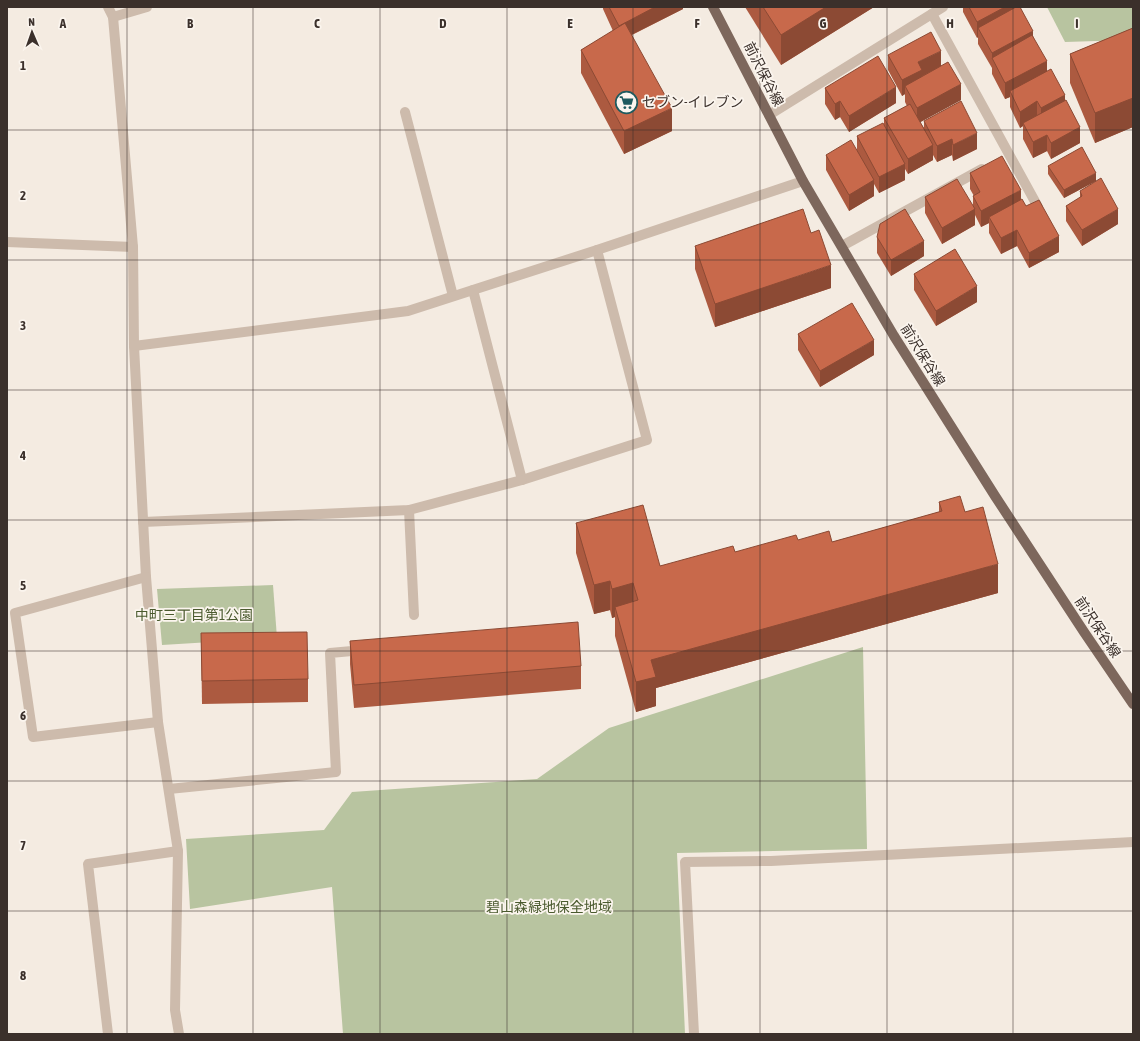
<svg xmlns="http://www.w3.org/2000/svg" width="1140" height="1041" font-family="'Asap Condensed','Noto Sans JP',sans-serif">
	<rect width="100%" height="100%" fill="#f4ebe1"/>
	<!-- green -->
	<g fill="#b8c4a0">
		<polygon points="1047,7 1133,7 1133,38 1129,40 1065,42"/>
		<polygon points="273,585 277,638 162,645 157,589"/>
		<polygon points="863,647 867,849 677,853 685,1034 343,1034 332,887 190,909 186,839 324,830 352,792 537,779 609,728"/>
	</g>
	<g fill="none" stroke-linecap="round" stroke-linejoin="round">
		<!-- minor -->
		<g stroke="#cdbbac" stroke-width="10">
			<polyline points="108,7 113,17 133,247 134,346 146,577 158,722 178,851 175,1010 179,1034"/>
			<polyline points="932,14 1038,207"/>
			<polyline points="113,17 147,7"/>
			<polyline points="405,112 453,296"/>
			<polyline points="769,115 943,7"/>
			<polyline points="7,242 133,247"/>
			<polyline points="842,246 982,169"/>
			<polyline points="473,290 522,480 647,440 597,250"/>
			<polyline points="134,346 408,311 597,250 803,181"/>
			<polyline points="409,510 414,615"/>
			<polyline points="143,522 409,510 522,480"/>
			<polyline points="146,577 15,613 33,737 158,722"/>
			<polyline points="169,789 336,772 330,653 363,650"/>
			<polyline points="108,1034 88,864 178,851"/>
			<polyline points="694,1034 685,862 771,861 1133,842"/>
		</g>
		<!-- major -->
		<polyline stroke="#7d675c" stroke-width="10" points="713,7 803,181 894,336 995,496 1084,632 1133,704"/>
	</g>
	<!-- wall -->
	<g fill="#ac5a40">
		<polygon points="603,7 683,7 683,9 632,35 672,131 624,154 581,73 581,50 613,31 603,9"/>
		<polygon points="745,7 874,7 781,65"/>
		<polygon points="963,7 1020,7 1033,36 1047,71 1065,100 1080,143 1051,159 1047,151 1033,158 1023,139 1023,126 1020,128 1010,107 1010,97 1005,99 992,74 992,68 978,44 978,37 977,38 963,12"/>
		<polygon points="1133,28 1133,127 1095,143 1070,83 1070,54"/>
		<polygon points="888,55 941,66 961,100 920,122 924,128 924,121 977,149 953,161 952,155 937,162 933,155 933,160 908,174 905,169 905,180 879,193 874,184 874,196 849,211 826,170 826,155 857,151 857,136 884,126 884,118 907,106 905,102 905,94 902,96 888,70"/>
		<polygon points="825,88 896,103 849,132 840,117 835,120 825,104"/>
		<polygon points="1048,166 1096,181 1064,198 1048,174"/>
		<polygon points="970,173 1021,200 1059,252 1029,268 1017,246 1001,254 989,233 989,223 981,227 975,215 975,225 942,244 925,213 925,197 973,206 973,196 974,196 970,189"/>
		<polygon points="1080,191 1118,224 1082,246 1066,221 1066,206 1080,198"/>
		<polygon points="877,237 924,256 891,276 877,253"/>
		<polygon points="695,246 831,288 715,327 695,269"/>
		<polygon points="914,274 977,302 936,326 914,290"/>
		<polygon points="798,334 874,355 820,387 798,350"/>
		<polygon points="939,502 965,512 998,593 656,688 656,706 636,712 615,636 615,617 612,618 610,610 594,614 576,553 576,523 660,566 798,540 832,542 939,512"/>
		<polygon points="201,633 308,679 308,702 202,704"/>
		<polygon points="350,641 581,666 581,689 354,708 350,664"/>
	</g>
	<!-- shaded-wall -->
	<g fill="#8c4a34">
		<polygon points="655,7 683,7 683,9 619,41 619,26"/>
		<polygon points="826,7 874,7 781,65 781,35"/>
		<polygon points="1005,7 1018,7 978,28 978,37 977,38 977,22"/>
		<polygon points="1033,31 1033,46 992,58 992,53"/>
		<polygon points="941,51 941,66 922,76 922,85 905,86 905,94 902,96 902,80 918,62"/>
		<polygon points="1047,61 1047,76 1010,91 1010,97 1005,99 1005,83"/>
		<polygon points="961,84 961,100 917,124 917,108"/>
		<polygon points="896,87 896,103 849,132 849,116"/>
		<polygon points="1065,95 1065,110 1041,123 1041,108"/>
		<polygon points="1133,98 1133,127 1095,143 1095,113"/>
		<polygon points="840,101 840,117 835,120 835,104"/>
		<polygon points="1037,101 1037,117 1023,123 1023,126 1020,128 1020,112"/>
		<polygon points="672,108 672,131 624,154 624,131"/>
		<polygon points="1080,127 1080,143 1051,159 1051,143"/>
		<polygon points="977,133 977,149 953,161 953,145"/>
		<polygon points="1047,135 1047,151 1033,158 1033,142"/>
		<polygon points="952,139 952,155 937,162 937,146"/>
		<polygon points="933,145 933,160 908,174 908,159"/>
		<polygon points="905,164 905,180 879,193 879,177"/>
		<polygon points="1096,173 1096,181 1064,198 1064,190"/>
		<polygon points="874,180 874,196 849,211 849,195"/>
		<polygon points="1021,190 1021,206 989,217 989,223 981,227 981,211"/>
		<polygon points="975,209 975,225 942,244 942,228"/>
		<polygon points="1118,209 1118,224 1082,246 1082,230"/>
		<polygon points="1017,230 1017,246 1001,254 1001,238"/>
		<polygon points="1059,236 1059,252 1029,268 1029,253"/>
		<polygon points="924,241 924,256 891,276 891,260"/>
		<polygon points="831,265 831,288 715,327 715,304"/>
		<polygon points="977,286 977,302 936,326 936,311"/>
		<polygon points="874,340 874,355 820,387 820,371"/>
		<polygon points="998,564 998,593 656,688 656,706 636,712 636,682 651,660"/>
		<polygon points="610,581 610,610 594,614 594,585"/>
		<polygon points="633,583 633,612 615,607 615,617 612,618 612,589"/>
	</g>
	<!-- building -->
	<g fill="#c8694b" stroke="#8c4a34">
		<polygon points="609,7 655,7 619,26"/>
		<polygon points="763,7 826,7 781,35"/>
		<polygon points="969,7 1005,7 977,22"/>
		<polygon points="1016,7 1020,7 1033,31 992,53 978,28"/>
		<polygon points="625,23 672,108 624,131 581,50"/>
		<polygon points="1133,28 1133,98 1095,113 1070,54"/>
		<polygon points="931,32 941,51 918,62 922,70 902,80 888,55"/>
		<polygon points="1032,35 1047,61 1005,83 992,58"/>
		<polygon points="878,56 896,87 849,116 840,101 835,104 825,88"/>
		<polygon points="948,62 961,84 917,108 905,86"/>
		<polygon points="1051,69 1065,95 1041,108 1037,101 1020,112 1010,91"/>
		<polygon points="1066,100 1080,127 1051,143 1047,135 1033,142 1023,123"/>
		<polygon points="961,101 977,133 953,145 952,139 937,146 924,121"/>
		<polygon points="910,104 933,145 908,159 884,118"/>
		<polygon points="883,123 905,164 879,177 857,136"/>
		<polygon points="851,140 874,180 849,195 826,155"/>
		<polygon points="1082,147 1096,173 1064,190 1048,166"/>
		<polygon points="1002,156 1021,190 981,211 973,196 980,192 970,173"/>
		<polygon points="1101,178 1118,209 1082,230 1066,206 1082,196 1080,191"/>
		<polygon points="957,179 975,209 942,228 925,197"/>
		<polygon points="1022,199 1026,206 1039,200 1059,236 1029,253 1017,230 1001,238 989,217"/>
		<polygon points="803,209 811,233 819,230 831,265 715,304 695,246"/>
		<polygon points="905,209 924,241 891,260 877,237 880,224"/>
		<polygon points="955,249 977,286 936,311 914,274"/>
		<polygon points="852,303 874,340 820,371 798,334"/>
		<polygon points="960,496 965,512 983,507 998,564 651,660 656,677 636,682 615,607 638,600 633,583 612,589 610,581 594,585 576,523 643,505 660,566 733,546 735,552 796,535 798,540 829,531 832,542 942,511 939,502"/>
		<polygon points="578,622 581,666 354,685 350,641"/>
		<polygon points="307,632 308,679 202,681 201,633"/>
	</g>
	<!-- grid -->
	<path fill="none" stroke="#3b302b" stroke-width="1" stroke-opacity="0.55" d="M 127,7 L 127,1034M 253,7 L 253,1034M 380,7 L 380,1034M 507,7 L 507,1034M 633,7 L 633,1034M 760,7 L 760,1034M 887,7 L 887,1034M 1013,7 L 1013,1034M 7,130 L 1133,130M 7,260 L 1133,260M 7,390 L 1133,390M 7,520 L 1133,520M 7,651 L 1133,651M 7,781 L 1133,781M 7,911 L 1133,911"/>
	<!-- icons -->
	<defs>
		<symbol id="supermarket-ring" viewBox="-11 -11 22 22"><circle r="9.5" fill="#fbf5ee" stroke="#1f5a5e" stroke-width="1.5"/><path d="M-6-5.5h2.5l.6 2H6L4.5 2H-2.5L-4.4-4H-6ZM-1.5 3.2a1.3 1.3 0 1 0 .1 0ZM3 3.2a1.3 1.3 0 1 0 .1 0Z" fill="#1f5a5e"/></symbol>
	</defs>
	<g fill-rule="evenodd">
		<use href="#supermarket-ring" x="614" y="90" width="25" height="25"/>
	</g>
	<g text-anchor="middle" stroke-width="3.5" stroke-linejoin="round" paint-order="stroke">
		<!-- street labels -->
		<g font-size="14" fill="#3b302b" stroke="#fbf5ee">
			<text transform="translate(764 74) rotate(63)" y="5">前沢保谷線</text>
			<text transform="translate(923 355) rotate(58)" y="5">前沢保谷線</text>
			<text transform="translate(1098 627) rotate(56)" y="5">前沢保谷線</text>
		</g>
		<!-- poi labels -->
		<g font-size="14" fill="#3b302b" stroke="#fbf5ee" text-anchor="start">
			<text x="642" y="107">セブン-イレブン</text>
		</g>
		<!-- park labels -->
		<g font-size="14" fill="#4a5a2e" stroke="#fbf5ee">
			<text x="194" y="620">中町三丁目第1公園</text>
			<text x="549" y="912">碧山森緑地保全地域</text>
		</g>
	</g>
	<g font-size="13" text-anchor="middle" font-weight="bold" fill="#3b302b" stroke="#fbf5ee" stroke-width="3.5" stroke-linejoin="round" paint-order="stroke">
		<text x="63" y="28">A</text>
		<text x="190" y="28">B</text>
		<text x="317" y="28">C</text>
		<text x="443" y="28">D</text>
		<text x="570" y="28">E</text>
		<text x="697" y="28">F</text>
		<text x="823" y="28">G</text>
		<text x="950" y="28">H</text>
		<text x="1077" y="28">I</text>
		<text x="23" y="70">1</text>
		<text x="23" y="200">2</text>
		<text x="23" y="330">3</text>
		<text x="23" y="460">4</text>
		<text x="23" y="590">5</text>
		<text x="23" y="720">6</text>
		<text x="23" y="850">7</text>
		<text x="23" y="980">8</text>
	</g>
	<!-- border -->
	<rect width="1140" height="1041" fill="none" stroke="#3b302b" stroke-width="16"/>
	<!-- north arrow -->
	<g transform="translate(32 32) rotate(358)" stroke="#fbf5ee" stroke-width="3" paint-order="stroke">
	<path d="M0-3L7 15L0 10L-7 15Z" fill="#3b302b"/>
	<text y="-6" font-size="11" font-weight="bold" text-anchor="middle" fill="#3b302b">N</text>
	</g>
</svg>
